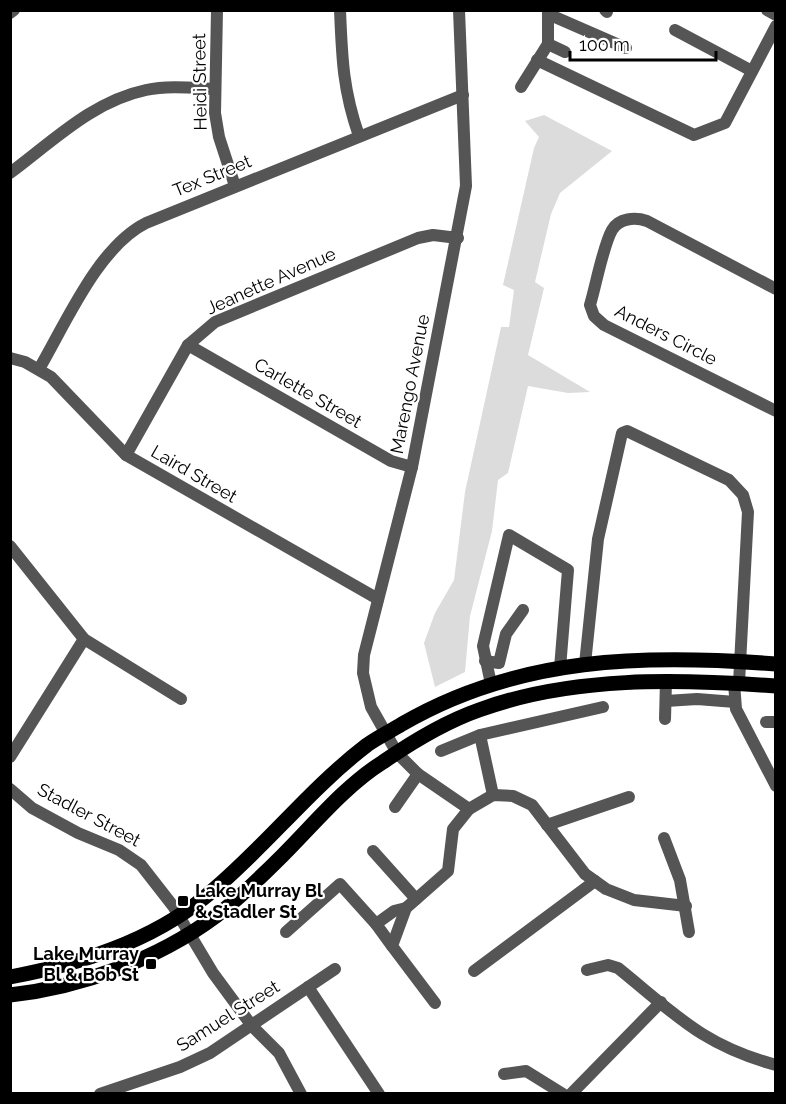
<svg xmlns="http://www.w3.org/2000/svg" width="786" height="1104" font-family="Raleway,sans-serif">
	<rect width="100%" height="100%" fill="#fff"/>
	<!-- green -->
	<polygon fill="#dcdcdc" points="544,115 612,151 560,193 551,214 535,282 544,288 528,355 590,392 568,393 528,386 508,473 498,480 492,531 470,616 465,672 435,687 424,643 435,613 454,580 465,492 501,327 509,327 514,290 503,285 534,148 539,137 525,121"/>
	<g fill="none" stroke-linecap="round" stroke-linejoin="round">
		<!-- minor -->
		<g stroke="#555" stroke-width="12">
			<polyline points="217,10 215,113 219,137 235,186"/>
			<path d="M 340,10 C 342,59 343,90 359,136"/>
			<polyline points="459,10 466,186 412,467 364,655 363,673 371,707 397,753 418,774 469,809 493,795 513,796 532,805 585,874 606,889 634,900 686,906"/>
			<polyline points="548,10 548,44 565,52"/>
			<polyline points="605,10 607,12"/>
			<polyline points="767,10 776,15"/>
			<polyline points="10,13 14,10"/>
			<polyline points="548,14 626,48"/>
			<polyline points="675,30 752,71"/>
			<polyline points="537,60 694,135 725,123 776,26"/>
			<polyline points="521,87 548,44"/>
			<path d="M 10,173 C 53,141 93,101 146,90 C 169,85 193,88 215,89"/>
			<path d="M 776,289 L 647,221 C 635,217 619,218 612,230 C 603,246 596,285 590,305 L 594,316 L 604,325 L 776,411"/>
			<polyline points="188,345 391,461 412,467"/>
			<polyline points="10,358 25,362 51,377 126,455 378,599"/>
			<path d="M 39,369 C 66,323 98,247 146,223 L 463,95"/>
			<polyline points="126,455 188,345 215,322 418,238 433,235 458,238"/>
			<polyline points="10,546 84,639 181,699"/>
			<polyline points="485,661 499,663 506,634 523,610"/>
			<polyline points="585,664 598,539 622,433 627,431 729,480 743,495 748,512 739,683"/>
			<polyline points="734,683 736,709 776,786"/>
			<polyline points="491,684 483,646 509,535 568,570 560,668"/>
			<polyline points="666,701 697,699 735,702"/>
			<polyline points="665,719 666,681"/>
			<polyline points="766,722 776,722"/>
			<polyline points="480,735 493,795"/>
			<polyline points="441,751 480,735 603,707"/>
			<polyline points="10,757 84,639"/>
			<polyline points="10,789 32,808 78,833 119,850 141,865 173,906 213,973 252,1026 279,1053 301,1094"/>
			<polyline points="395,807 418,774"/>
			<polyline points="547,825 629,797"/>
			<polyline points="664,838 680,880 689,932"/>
			<polyline points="373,851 416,899"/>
			<polyline points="286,932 340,884 376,924"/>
			<polyline points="392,946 376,924 394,911 406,908"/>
			<path d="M 587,970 L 608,965 L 618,968 C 675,1014 702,1045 776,1065"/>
			<polyline points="474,971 595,881"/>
			<polyline points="308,987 379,1094"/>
			<polyline points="435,1003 392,946 406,908 448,871 453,829 469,809"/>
			<polyline points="504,1074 526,1071 563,1094"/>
			<polyline points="100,1094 180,1067 210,1053 335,969"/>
			<polyline points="571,1094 661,1002"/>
		</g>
		<!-- major -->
		<g stroke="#000" stroke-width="15">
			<path d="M 10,977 C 79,964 150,942 205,897 C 263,850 308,790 367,745 C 378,737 391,731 402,724 C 519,656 645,654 776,664"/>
			<path d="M 10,995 C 82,987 158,959 216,916 C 240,898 262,876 283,855 C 315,823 345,786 383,762 C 412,742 445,722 479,710 C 572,676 678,679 776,686"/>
		</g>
	</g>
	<!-- markers -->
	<g fill="#000" stroke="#fff" stroke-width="2">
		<rect x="177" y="895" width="12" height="12" rx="3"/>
		<rect x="145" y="958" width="12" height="12" rx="3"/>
	</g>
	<g text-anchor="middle" stroke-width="4.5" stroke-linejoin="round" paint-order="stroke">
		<!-- street labels -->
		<g font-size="18" fill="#000" stroke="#fff">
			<text transform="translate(200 82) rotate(-91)" y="6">Heidi Street</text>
			<text transform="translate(212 176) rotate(-22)" y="6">Tex Street</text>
			<text transform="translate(271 281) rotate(-24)" y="6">Jeanette Avenue</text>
			<text transform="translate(666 335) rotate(27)" y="6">Anders Circle</text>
			<text transform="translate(410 384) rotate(-79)" y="6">Marengo Avenue</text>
			<text transform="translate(308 393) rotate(30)" y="6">Carlette Street</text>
			<text transform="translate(194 474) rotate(30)" y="6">Laird Street</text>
			<text transform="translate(89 815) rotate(28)" y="6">Stadler Street</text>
			<text transform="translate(228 1016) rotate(-32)" y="6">Samuel Street</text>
		</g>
		<!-- poi labels -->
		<g font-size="18" font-weight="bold" fill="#000" stroke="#fff" text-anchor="start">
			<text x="195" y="897">Lake Murray Bl<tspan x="195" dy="21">&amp; Stadler St</tspan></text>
			<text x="139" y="960" text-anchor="end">Lake Murray<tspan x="139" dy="21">Bl &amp; Bob St</tspan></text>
		</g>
	</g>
	<!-- border -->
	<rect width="786" height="1104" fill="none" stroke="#000000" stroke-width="24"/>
	<!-- scale -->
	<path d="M570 51v9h146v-9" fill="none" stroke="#000000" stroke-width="3"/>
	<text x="579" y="51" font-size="18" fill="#000000" stroke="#ffffff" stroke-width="4.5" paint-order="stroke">100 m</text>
</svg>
